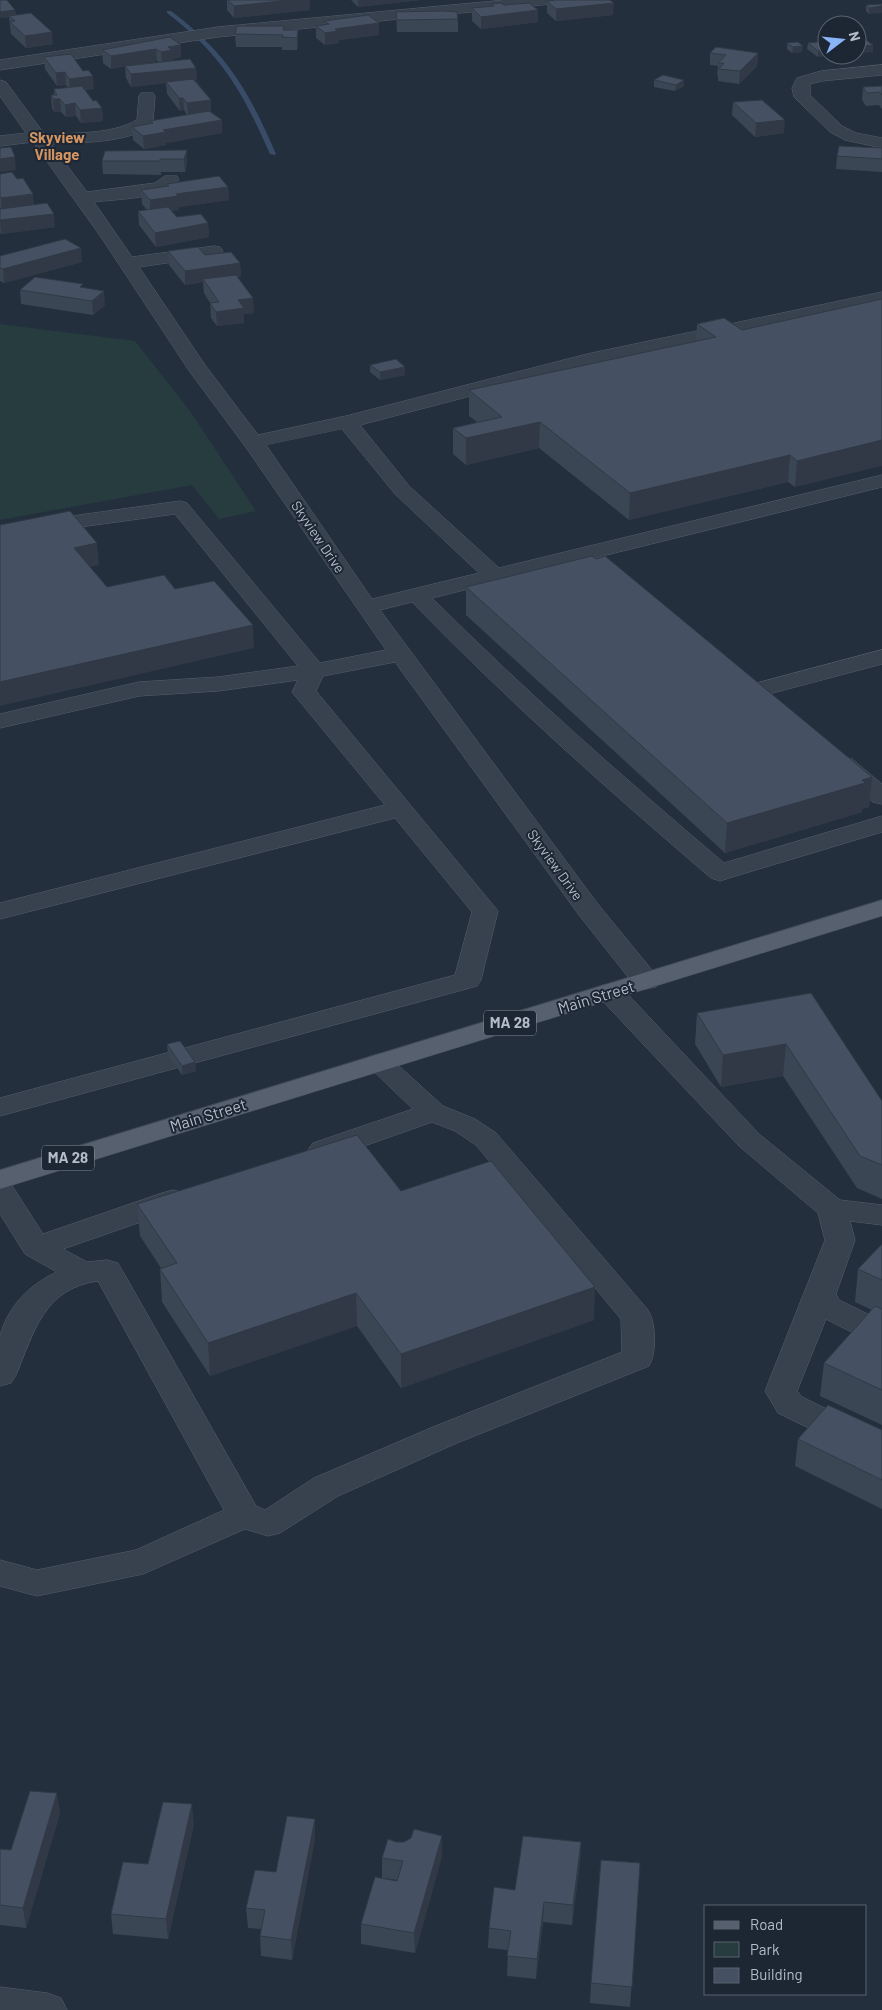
<svg xmlns="http://www.w3.org/2000/svg" width="882" height="2010" font-family="Barlow,sans-serif">
	<rect width="100%" height="100%" fill="#242f3e"/>
	<!-- green -->
	<polygon fill="#263c3f" points="0,324 135,341 190,411 256,511 219,519 192,485 0,520"/>
	<g fill="none" stroke-linecap="round" stroke-linejoin="round">
		<!-- stream -->
		<path fill="#394c67" fill-rule="evenodd" d="M 167,11 L 171,11 C 228,54 248,90 276,154 L 275,155 L 270,154 C 242,91 223,56 167,13 Z"/>
		<defs>
			<g id="minor">
				<polygon points="505,0 558,0 551,4 218,37 0,70 0,60 218,27"/>
				<polygon points="882,65 882,75 822,81 810,84 810,95 842,126 856,133 882,138 882,148 845,140 830,132 794,97 792,88 797,78 821,71"/>
				<path d="M 0,80 L 6,82 L 45,135 C 76,132 110,135 137,120 L 139,96 L 141,93 L 153,93 L 155,96 L 153,122 C 139,143 75,143 51,144 L 87,192 L 155,183 L 165,176 L 177,176 L 179,180 C 166,199 116,199 94,202 L 132,257 L 214,246 L 220,247 L 223,251 L 220,255 L 214,256 L 139,267 L 205,365 L 258,435 L 346,416 L 587,354 L 882,292 L 882,304 L 589,365 L 360,425 L 409,486 L 499,568 L 882,475 L 882,487 L 432,598 C 525,691 624,778 724,863 L 882,816 L 882,832 L 729,878 L 720,881 L 711,878 C 608,790 507,700 412,602 L 380,610 L 597,903 L 656,975 L 660,981 L 656,987 L 646,989 L 636,987 L 579,915 L 395,662 L 323,676 L 316,691 L 498,911 L 481,980 L 477,986 L 0,1116 L 0,1098 L 455,975 L 472,912 L 395,818 L 0,919 L 0,903 L 385,805 L 292,692 L 298,680 L 218,691 L 139,696 L 0,728 L 0,714 L 139,682 L 218,677 L 298,666 L 175,514 L 0,538 L 0,526 L 180,501 L 187,503 L 320,663 L 386,650 L 245,446 L 190,372 L 101,237 L 33,142 L 0,146 L 0,136 L 26,133 L 0,96 ZM 342,429 L 395,494 L 479,573 L 372,599 L 266,445 Z"/>
				<polygon points="882,650 882,664 754,698 746,696 742,691 746,686"/>
				<polygon points="843,757 852,759 882,784 882,804 873,802 834,769 831,764 834,759"/>
				<polygon points="610,984 620,986 759,1134 840,1200 882,1205 882,1225 850,1221 855,1240 836,1294 839,1300 882,1321 882,1345 871,1342 826,1319 797,1391 802,1397 882,1436 882,1462 870,1458 778,1413 765,1391 825,1240 818,1213 739,1146 600,998 596,992 600,986"/>
				<path d="M 379,1054 L 389,1057 L 443,1106 L 475,1119 L 496,1133 L 648,1310 C 656,1323 657,1352 649,1366 L 457,1443 L 338,1496 L 280,1533 L 268,1536 L 245,1529 L 143,1574 L 37,1596 L 0,1586 L 0,1560 L 37,1570 L 136,1550 L 224,1510 L 98,1281 C 44,1288 34,1332 16,1375 L 11,1383 L 0,1386 C 0,1371 0,1351 0,1336 C 8,1306 30,1284 57,1272 L 25,1254 L 0,1214 L 0,1181 L 11,1184 L 43,1234 L 162,1193 L 173,1190 L 184,1193 L 188,1200 L 184,1207 L 63,1249 L 87,1262 L 107,1260 L 118,1263 L 256,1506 L 265,1510 L 314,1478 L 433,1427 L 622,1352 L 621,1319 L 476,1145 L 455,1131 L 432,1122 L 333,1157 L 323,1159 L 313,1157 L 308,1150 L 313,1143 L 413,1109 L 365,1063 L 369,1057 Z"/>
				<polygon points="0,1987 47,1993 61,1998 67,2010 0,2010"/>
			</g>
			<polygon id="major" points="882,900 882,916 0,1189 0,1170"/>
		</defs>
		<!-- minor casing -->
		<use href="#minor" stroke="#565f6c" stroke-width="1"/>
		<!-- major casing -->
		<use href="#major" stroke="#414a57" stroke-width="1"/>
		<!-- minor -->
		<use href="#minor" fill="#38414e" fill-rule="evenodd"/>
		<!-- major -->
		<use href="#major" fill="#56606e" fill-rule="evenodd"/>
	</g>
	<!-- wall -->
	<g fill="#3b4654" fill-rule="evenodd">
		<polygon points="227,0 310,0 310,10 234,18 227,10"/>
		<polygon points="351,0 420,0 358,7"/>
		<polygon points="547,1 613,15 556,21 547,13"/>
		<polygon points="491,4 538,10 538,22 481,29 472,21 472,8 491,6"/>
		<polygon points="882,4 869,14 866,11 866,5"/>
		<polygon points="15,10 16,15 53,44 26,48 11,34 9,17 0,18"/>
		<polygon points="396,12 458,19 458,32 397,32"/>
		<polygon points="324,21 379,23 379,35 339,40 339,43 325,45 316,38 316,26 325,25"/>
		<polygon points="284,30 298,30 298,42 297,50 282,50 282,47 236,47 235,34"/>
		<polygon points="827,41 818,57 807,49 808,43"/>
		<polygon points="787,43 802,52 792,53 787,49"/>
		<path d="M 181,45 L 181,57 L 173,59 L 173,61 L 196,68 L 197,80 L 195,80 L 211,100 L 211,112 L 222,120 L 222,133 L 166,143 L 166,145 L 144,149 L 133,140 L 132,127 L 150,124 L 150,121 L 187,115 L 184,110 L 180,111 L 167,94 L 166,83 L 131,87 L 126,78 L 125,66 L 111,69 L 103,63 L 102,50 ZM 157,61 L 159,62 L 138,64 Z"/>
		<polygon points="710,53 758,53 757,66 739,84 718,81 718,75 717,75 718,66 710,65"/>
		<polygon points="44,57 94,89 85,90 93,101 102,108 103,121 81,123 76,116 66,117 61,112 54,112 52,108 51,95 54,95 54,89 68,88 66,85 57,86 45,69"/>
		<polygon points="654,80 684,80 684,86 675,91 654,87"/>
		<polygon points="882,86 882,109 879,105 866,106 862,100 863,87"/>
		<polygon points="733,102 784,133 755,137 732,115"/>
		<polygon points="882,148 882,172 836,169 837,156"/>
		<polygon points="187,150 187,163 185,172 161,172 161,175 103,174 102,161"/>
		<polygon points="0,174 34,205 55,227 1,234 0,233 0,209 1,209 0,207"/>
		<polygon points="167,184 228,187 229,200 179,207 179,210 171,211 177,217 208,223 209,237 156,247 139,225 138,211 147,210 142,204 141,190 167,187"/>
		<polygon points="168,251 205,255 240,263 241,277 238,277 254,313 244,314 244,323 217,326 211,318 210,303 204,293 203,282 185,285 169,265"/>
		<polygon points="0,256 82,262 4,283 0,281"/>
		<polygon points="83,288 105,305 93,315 21,304 20,290"/>
		<polygon points="882,299 795,487 788,482 629,520 539,448 466,465 453,454 453,428 477,422 469,416 469,390 696,341 697,324 742,330"/>
		<polygon points="370,365 405,375 380,380 370,372"/>
		<polygon points="466,587 872,777 869,807 862,809 862,812 725,853 466,615"/>
		<polygon points="811,993 882,1101 882,1199 857,1188 783,1076 721,1087 695,1044 697,1013"/>
		<polygon points="167,1044 195,1062 196,1071 182,1075 168,1054"/>
		<polygon points="401,1191 594,1320 401,1388 357,1326 210,1376 162,1302 160,1269 161,1268 140,1236 137,1204"/>
		<polygon points="882,1244 882,1425 820,1396 824,1363 872,1310 855,1302 858,1269"/>
		<polygon points="882,1430 882,1509 795,1466 798,1439"/>
		<polygon points="60,1813 26,1928 0,1925 0,1849 11,1850"/>
		<polygon points="315,1819 315,1839 292,1960 261,1956 260,1936 262,1929 248,1928 246,1908 276,1872"/>
		<polygon points="194,1824 168,1939 113,1934 111,1914 148,1864"/>
		<polygon points="396,1842 442,1856 415,1953 361,1944 361,1924 398,1880 382,1878 382,1858"/>
		<polygon points="581,1842 580,1862 572,1925 543,1922 536,1979 507,1976 508,1950 488,1948 489,1928 515,1890"/>
		<polygon points="640,1863 630,2007 590,2003 591,1983"/>
	</g>
	<!-- shaded-wall -->
	<g fill="#303945">
		<polygon points="290,0 310,0 310,10 234,18 234,6"/>
		<polygon points="358,0 420,0 358,7"/>
		<polygon points="614,3 613,15 556,21 556,9"/>
		<polygon points="882,6 882,13 869,14 869,8"/>
		<polygon points="15,10 16,16 9,16 9,17 0,18 0,12"/>
		<polygon points="538,10 538,22 481,29 481,17"/>
		<polygon points="379,23 379,35 339,40 339,43 325,45 325,33 335,29"/>
		<polygon points="298,30 298,42 297,50 297,38"/>
		<polygon points="52,32 53,44 26,48 25,36"/>
		<polygon points="181,45 181,57 173,59 173,63 162,64 161,52 168,47"/>
		<polygon points="873,45 873,52 857,53 857,47"/>
		<polygon points="803,46 802,52 792,53 793,47"/>
		<polygon points="156,49 157,61 111,69 111,56"/>
		<polygon points="827,50 827,55 841,55 818,57 818,51"/>
		<polygon points="758,53 757,66 739,84 740,71"/>
		<polygon points="196,68 197,80 167,83 166,82 166,83 131,87 131,74"/>
		<polygon points="65,72 66,85 57,86 56,73"/>
		<polygon points="93,76 94,89 70,91 69,79"/>
		<polygon points="684,80 684,86 675,91 676,85"/>
		<polygon points="179,98 183,98 184,110 180,111"/>
		<polygon points="53,99 60,99 61,112 54,112"/>
		<polygon points="211,100 211,113 188,115 187,103"/>
		<polygon points="75,103 76,116 66,117 65,105"/>
		<polygon points="102,108 103,121 81,123 80,110"/>
		<polygon points="222,120 222,133 166,143 166,145 144,149 143,136 163,130"/>
		<polygon points="785,120 784,133 755,137 756,123"/>
		<polygon points="187,150 187,163 185,172 184,159"/>
		<polygon points="15,157 16,170 0,172 0,159"/>
		<polygon points="228,187 229,200 179,207 179,210 150,214 150,200 176,194"/>
		<polygon points="33,194 34,207 2,211 1,198"/>
		<polygon points="54,214 55,227 1,234 0,220"/>
		<polygon points="208,223 209,237 156,247 155,233"/>
		<polygon points="81,248 82,262 4,283 3,269"/>
		<polygon points="240,263 241,277 205,282 203,279 203,282 185,285 185,271"/>
		<polygon points="104,291 105,305 93,315 92,301"/>
		<polygon points="253,298 254,313 244,314 244,323 217,326 216,312 238,300"/>
		<polygon points="405,367 405,375 380,380 380,372"/>
		<polygon points="540,422 539,448 466,465 466,438"/>
		<polygon points="882,440 882,466 795,487 797,461"/>
		<polygon points="790,455 788,482 629,520 630,493"/>
		<polygon points="97,543 99,565 76,570 74,548"/>
		<polygon points="253,625 254,648 0,706 0,682"/>
		<polygon points="872,777 869,807 862,809 862,812 725,853 727,823"/>
		<polygon points="786,1044 783,1076 721,1087 723,1055"/>
		<polygon points="195,1062 196,1071 182,1075 182,1066"/>
		<polygon points="595,1287 594,1320 401,1388 401,1354"/>
		<polygon points="356,1293 357,1326 210,1376 208,1343"/>
		<polygon points="57,1793 60,1813 26,1928 23,1908"/>
		<polygon points="192,1804 194,1824 168,1939 166,1919"/>
		<polygon points="315,1819 315,1839 292,1960 291,1940"/>
		<polygon points="442,1836 442,1856 415,1953 414,1933"/>
		<polygon points="581,1842 580,1862 572,1925 573,1905"/>
		<polygon points="544,1902 543,1922 536,1979 537,1959"/>
	</g>
	<!-- building -->
	<g fill="#455162" stroke="#303945">
		<polygon points="0,0 7,0 15,10 0,12"/>
		<polygon points="228,0 290,0 234,6"/>
		<polygon points="556,0 610,0 614,3 556,9 547,1"/>
		<polygon points="501,3 504,5 529,3 538,10 481,17 472,8 494,6 491,4"/>
		<polygon points="882,4 882,6 869,8 866,5"/>
		<polygon points="443,11 457,12 458,19 397,20 396,12"/>
		<polygon points="31,13 52,32 25,36 10,22 15,21 9,16"/>
		<polygon points="368,15 379,23 335,29 338,31 325,33 316,26 329,24 324,21"/>
		<polygon points="237,26 284,26 283,30 298,30 297,38 282,37 283,35 235,34"/>
		<polygon points="170,37 181,45 168,47 172,50 161,52 156,49 111,56 102,50"/>
		<polygon points="862,37 873,45 857,47 857,38"/>
		<polygon points="827,41 827,50 818,51 808,43"/>
		<polygon points="798,42 803,46 793,47 787,43"/>
		<polygon points="716,47 758,53 740,71 719,69 724,63 718,63 726,55 710,53"/>
		<polygon points="71,54 83,71 88,70 93,76 69,79 65,72 56,73 44,57"/>
		<polygon points="190,59 196,68 131,74 125,66"/>
		<polygon points="663,75 684,80 676,85 654,80"/>
		<polygon points="193,79 211,100 187,103 183,98 179,98 166,82"/>
		<polygon points="82,86 93,101 96,100 102,108 80,110 75,103 65,105 60,99 53,99 51,95 57,95 54,89"/>
		<polygon points="882,86 882,95 880,92 867,93 863,87"/>
		<polygon points="762,100 785,120 756,123 733,102"/>
		<polygon points="209,111 222,120 163,130 166,132 143,136 132,127 153,123 150,121"/>
		<polygon points="839,146 882,148 882,159 837,156"/>
		<polygon points="11,147 15,157 0,159 0,148"/>
		<polygon points="187,150 184,159 160,159 160,161 102,161 105,151"/>
		<polygon points="12,172 17,179 23,178 33,194 1,198 0,196 0,174"/>
		<polygon points="219,176 228,187 176,194 178,196 150,200 141,190 169,186 167,184"/>
		<polygon points="47,203 54,214 0,220 0,209"/>
		<polygon points="168,207 177,217 201,214 208,223 155,233 138,211"/>
		<polygon points="65,239 81,248 3,269 0,268 0,256"/>
		<polygon points="198,247 205,255 231,252 240,263 185,271 168,251"/>
		<polygon points="236,275 253,298 238,300 244,308 216,312 210,303 219,302 203,279"/>
		<polygon points="35,277 83,284 80,287 104,291 92,301 20,290"/>
		<polygon points="882,299 882,440 797,461 790,455 630,493 540,422 466,438 453,428 502,417 469,390 716,337 697,324 724,318 742,330"/>
		<polygon points="396,359 405,367 380,372 370,365"/>
		<polygon points="70,511 97,543 74,548 107,587 164,575 175,589 214,581 253,625 0,682 0,525"/>
		<polygon points="592,556 596,559 605,556 872,777 862,780 865,783 727,823 466,587"/>
		<polygon points="811,993 882,1101 882,1165 860,1156 786,1044 723,1055 697,1013"/>
		<polygon points="180,1041 195,1062 182,1066 167,1044"/>
		<polygon points="357,1135 401,1191 491,1161 595,1287 401,1354 356,1293 208,1343 160,1269 177,1263 137,1204"/>
		<polygon points="882,1244 882,1280 858,1269"/>
		<polygon points="875,1306 882,1309 882,1390 824,1363"/>
		<polygon points="828,1405 882,1430 882,1480 798,1439"/>
		<polygon points="30,1791 57,1793 23,1908 0,1905 0,1849 11,1850"/>
		<polygon points="163,1802 192,1804 166,1919 111,1914 123,1862 148,1864"/>
		<polygon points="287,1816 315,1819 291,1940 260,1936 265,1910 246,1908 255,1870 276,1872"/>
		<polygon points="414,1829 442,1836 414,1933 361,1924 375,1877 397,1881 403,1861 382,1858 388,1839 396,1842 404,1842 411,1838"/>
		<polygon points="523,1836 581,1842 573,1905 544,1902 537,1959 507,1956 511,1931 489,1928 494,1887 515,1890"/>
		<polygon points="601,1860 640,1863 632,1987 591,1983"/>
	</g>
	<g text-anchor="middle" stroke-width="4" stroke-linejoin="round" paint-order="stroke">
		<!-- far-street labels -->
		<g font-size="14" fill="#b4bcc9" stroke="#1d2633">
			<text transform="translate(318 537) rotate(56)" y="5">Skyview Drive</text>
			<text transform="translate(555 865) rotate(54)" y="5">Skyview Drive</text>
		</g>
		<!-- far-neighbourhood labels -->
		<g font-size="15" font-weight="bold" fill="#d59563" stroke="#1d2633">
			<text x="57" y="143">Skyview<tspan x="57" dy="17">Village</tspan></text>
		</g>
		<!-- shield labels -->
		<g fill="#1d2633" stroke="#878f9c" stroke-width="1">
			<rect x="484" y="1010.5" width="52" height="25" rx="4"/>
			<rect x="42" y="1145.5" width="52" height="25" rx="4"/>
		</g>
		<g font-size="15" font-weight="bold" fill="#b4bcc9">
			<text x="510" y="1028">MA 28</text>
			<text x="68" y="1163">MA 28</text>
		</g>
		<!-- street labels -->
		<g font-size="16" fill="#b4bcc9" stroke="#1d2633">
			<text transform="translate(596 997) rotate(-17)" y="6">Main Street</text>
			<text transform="translate(208 1115) rotate(-17)" y="6">Main Street</text>
		</g>
	</g>
	<!-- legend -->
	<rect x="704" y="1905" width="162" height="90" fill="#1d2633" stroke="#59626f"/>
	<rect x="714" y="1921" width="25" height="8" fill="#56606e" stroke="#59626f"/>
	<text x="750" y="1930" font-size="15" fill="#b4bcc9">Road</text>
	<rect x="714" y="1942" width="25" height="15" fill="#263c3f" stroke="#59626f"/>
	<text x="750" y="1955" font-size="15" fill="#b4bcc9">Park</text>
	<rect x="714" y="1968" width="25" height="15" fill="#455162" stroke="#59626f"/>
	<text x="750" y="1980" font-size="15" fill="#b4bcc9">Building</text>
	<!-- north arrow -->
	<g transform="translate(842 40) rotate(74)"><circle r="24" fill="#1d2633" stroke="#59626f"/>
	<path d="M0-4L9 19L0 12L-9 19Z" fill="#8ab4f8"/>
	<text y="-8" font-size="14" font-weight="bold" text-anchor="middle" fill="#b4bcc9">N</text>
	</g>
</svg>
